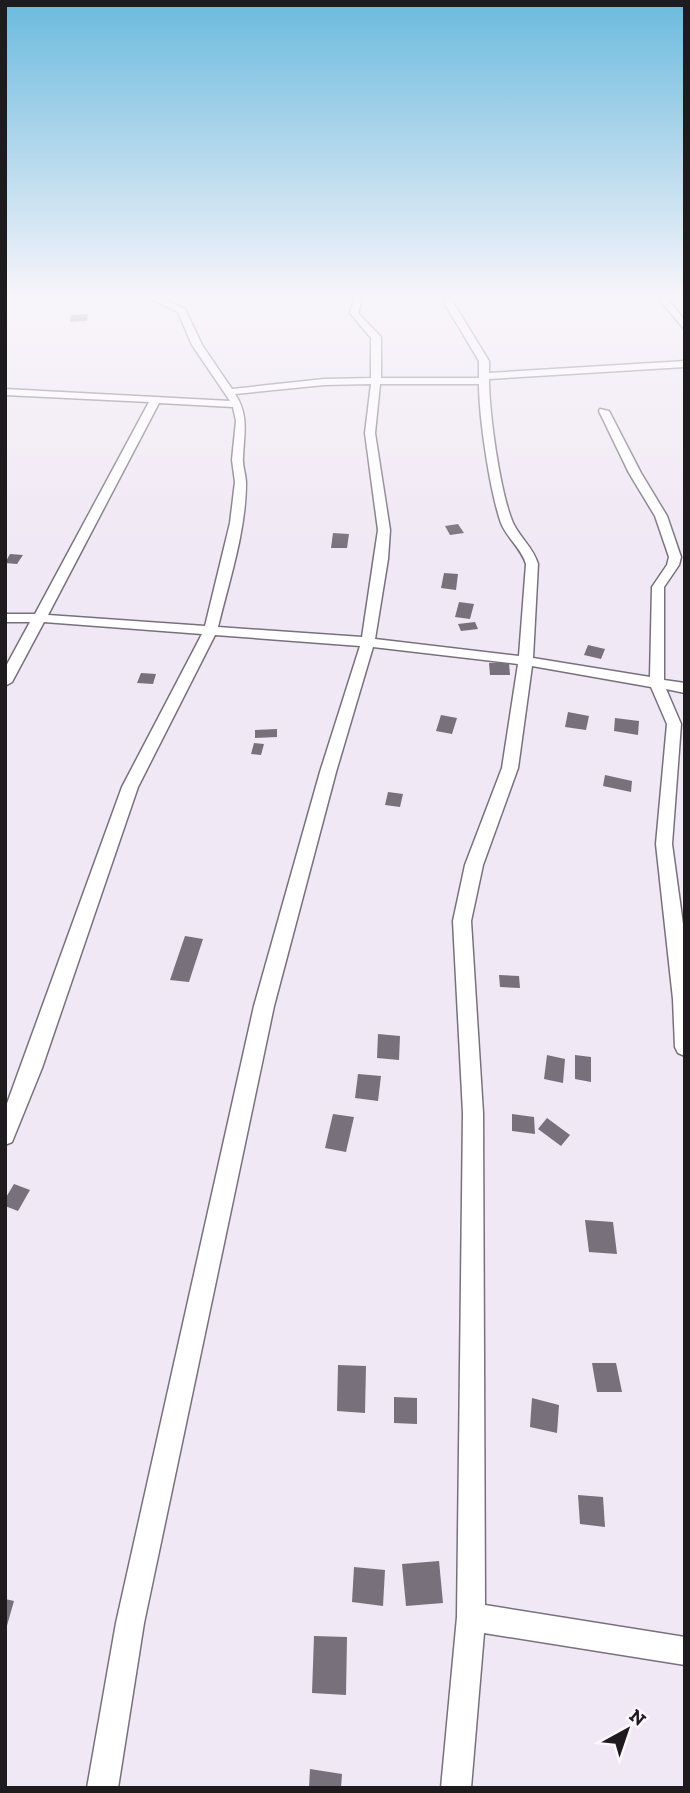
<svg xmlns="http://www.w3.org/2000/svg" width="690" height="1793" font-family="'Zilla Slab',serif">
	<rect width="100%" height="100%" fill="#f0e8f4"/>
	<!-- building -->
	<g fill="#78707b">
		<polygon points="88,314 87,321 70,322 71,315"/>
		<polygon points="458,524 464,533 450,535 445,526"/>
		<polygon points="333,533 349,534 347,548 331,548"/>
		<polygon points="10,554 23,555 17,564 5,563"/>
		<polygon points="444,573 458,574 456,590 441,588"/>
		<polygon points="459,602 474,604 470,619 455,617"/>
		<polygon points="475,622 478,629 461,631 458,624"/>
		<polygon points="588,645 605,649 601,659 584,655"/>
		<polygon points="489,663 509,663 510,675 490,675"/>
		<polygon points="141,673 156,674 153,684 137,683"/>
		<polygon points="568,712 589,716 586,730 565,727"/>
		<polygon points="441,715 457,718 452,734 436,731"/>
		<polygon points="615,718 639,721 638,735 614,731"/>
		<polygon points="277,729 277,737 255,738 255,730"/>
		<polygon points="254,743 264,744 261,755 251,754"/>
		<polygon points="605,775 632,781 631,792 603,786"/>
		<polygon points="388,792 403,794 400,807 385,805"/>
		<polygon points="185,936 203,939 189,982 170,980"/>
		<polygon points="499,975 519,976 520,988 500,987"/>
		<polygon points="378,1034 400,1036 399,1060 377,1058"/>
		<polygon points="547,1055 565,1059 563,1083 544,1079"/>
		<polygon points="575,1055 591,1057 591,1082 575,1079"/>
		<polygon points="358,1074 381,1076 378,1101 355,1098"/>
		<polygon points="333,1114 354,1117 346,1152 325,1148"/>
		<polygon points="512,1114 534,1117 535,1134 512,1131"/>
		<polygon points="547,1118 570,1135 561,1146 538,1129"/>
		<polygon points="14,1184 30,1190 18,1211 5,1206 5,1199"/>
		<polygon points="585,1220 613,1222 617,1254 589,1252"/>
		<polygon points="592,1363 616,1363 622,1392 597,1392"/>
		<polygon points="338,1365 366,1366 365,1413 337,1411"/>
		<polygon points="394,1397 417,1398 417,1424 394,1423"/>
		<polygon points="532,1398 559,1405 557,1433 530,1427"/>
		<polygon points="578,1495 603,1497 605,1527 580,1524"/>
		<polygon points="439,1561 443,1603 406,1606 402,1564"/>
		<polygon points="354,1567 385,1570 383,1606 352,1602"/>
		<polygon points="5,1599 14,1601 6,1629 5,1628"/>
		<polygon points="314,1636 347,1637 346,1695 312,1693"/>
		<polygon points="310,1769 342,1774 341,1788 309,1788"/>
	</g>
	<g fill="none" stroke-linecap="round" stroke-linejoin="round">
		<defs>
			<g id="minor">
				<path d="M 150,299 L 164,299 L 185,309 L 202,345 L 232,389 L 324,379 L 371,378 L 371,338 L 350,313 L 354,299 L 362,299 L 358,313 L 381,337 L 381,378 L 479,378 L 479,361 L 442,299 L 451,299 L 489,361 L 489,373 L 685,361 L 685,367 L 489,379 C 489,413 500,492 513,523 C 520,538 533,547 538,564 L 533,658 L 650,677 L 652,587 L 667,565 L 669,557 L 655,516 L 629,473 L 599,411 L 600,409 L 609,411 L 641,473 L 667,516 L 681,557 L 679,565 L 664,587 L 664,680 L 685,683 L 685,693 L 666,689 L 681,724 L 672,844 L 685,939 L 685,1056 L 678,1053 L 675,1047 L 673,999 L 656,844 L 667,724 L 651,687 L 532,666 L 518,768 L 483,865 L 471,921 L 483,1113 L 485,1605 L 685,1637 L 685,1665 L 484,1633 L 471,1788 L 441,1788 L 457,1617 L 463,1113 L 453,921 L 465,865 L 502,768 L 518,664 L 373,647 L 336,772 L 274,1006 L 144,1623 L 118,1788 L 87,1788 L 116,1623 L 254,1006 L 320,772 L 360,646 L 215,635 L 138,787 L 42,1068 L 12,1142 L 5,1145 L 5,1109 L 122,787 L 202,634 L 44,622 L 12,682 L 5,686 L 5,668 L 30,622 L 5,622 L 5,614 L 35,614 L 149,402 L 5,395 L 5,389 L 230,401 L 192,345 L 178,312 ZM 371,384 L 365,433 L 378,530 L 362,637 L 218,627 C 229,581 246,531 246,483 C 246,474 242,466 243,457 C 244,433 249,415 235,394 L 324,385 ZM 380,384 L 479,384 C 479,418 490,491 501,523 C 507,538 521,548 526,564 L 519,656 L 375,639 L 388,559 L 390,530 L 375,433 ZM 159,403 L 233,407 L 236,421 L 232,460 L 235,482 L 230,523 L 205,626 L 48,615 Z"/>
				<polygon points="659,299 668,299 685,321 685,330"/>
			</g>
		</defs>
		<!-- minor casing -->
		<use href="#minor" stroke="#78717c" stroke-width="3"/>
		<!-- minor -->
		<use href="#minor" fill="#fff" fill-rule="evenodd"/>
	</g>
	<!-- sky -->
	<linearGradient id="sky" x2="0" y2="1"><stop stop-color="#6bbade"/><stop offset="0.54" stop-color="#f8f5fa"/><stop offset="1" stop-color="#f8f5fa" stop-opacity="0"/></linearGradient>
	<rect width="690" height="550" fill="url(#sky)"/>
	<!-- border -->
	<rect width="690" height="1793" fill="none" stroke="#1e1b1f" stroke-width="14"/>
	<!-- north arrow -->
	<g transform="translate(627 1730) rotate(40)" stroke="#fcf6fe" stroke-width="5" paint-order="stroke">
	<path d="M0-5L12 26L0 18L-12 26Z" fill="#1e1b1f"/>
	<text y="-10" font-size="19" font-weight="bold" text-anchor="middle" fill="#1e1b1f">N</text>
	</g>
</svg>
